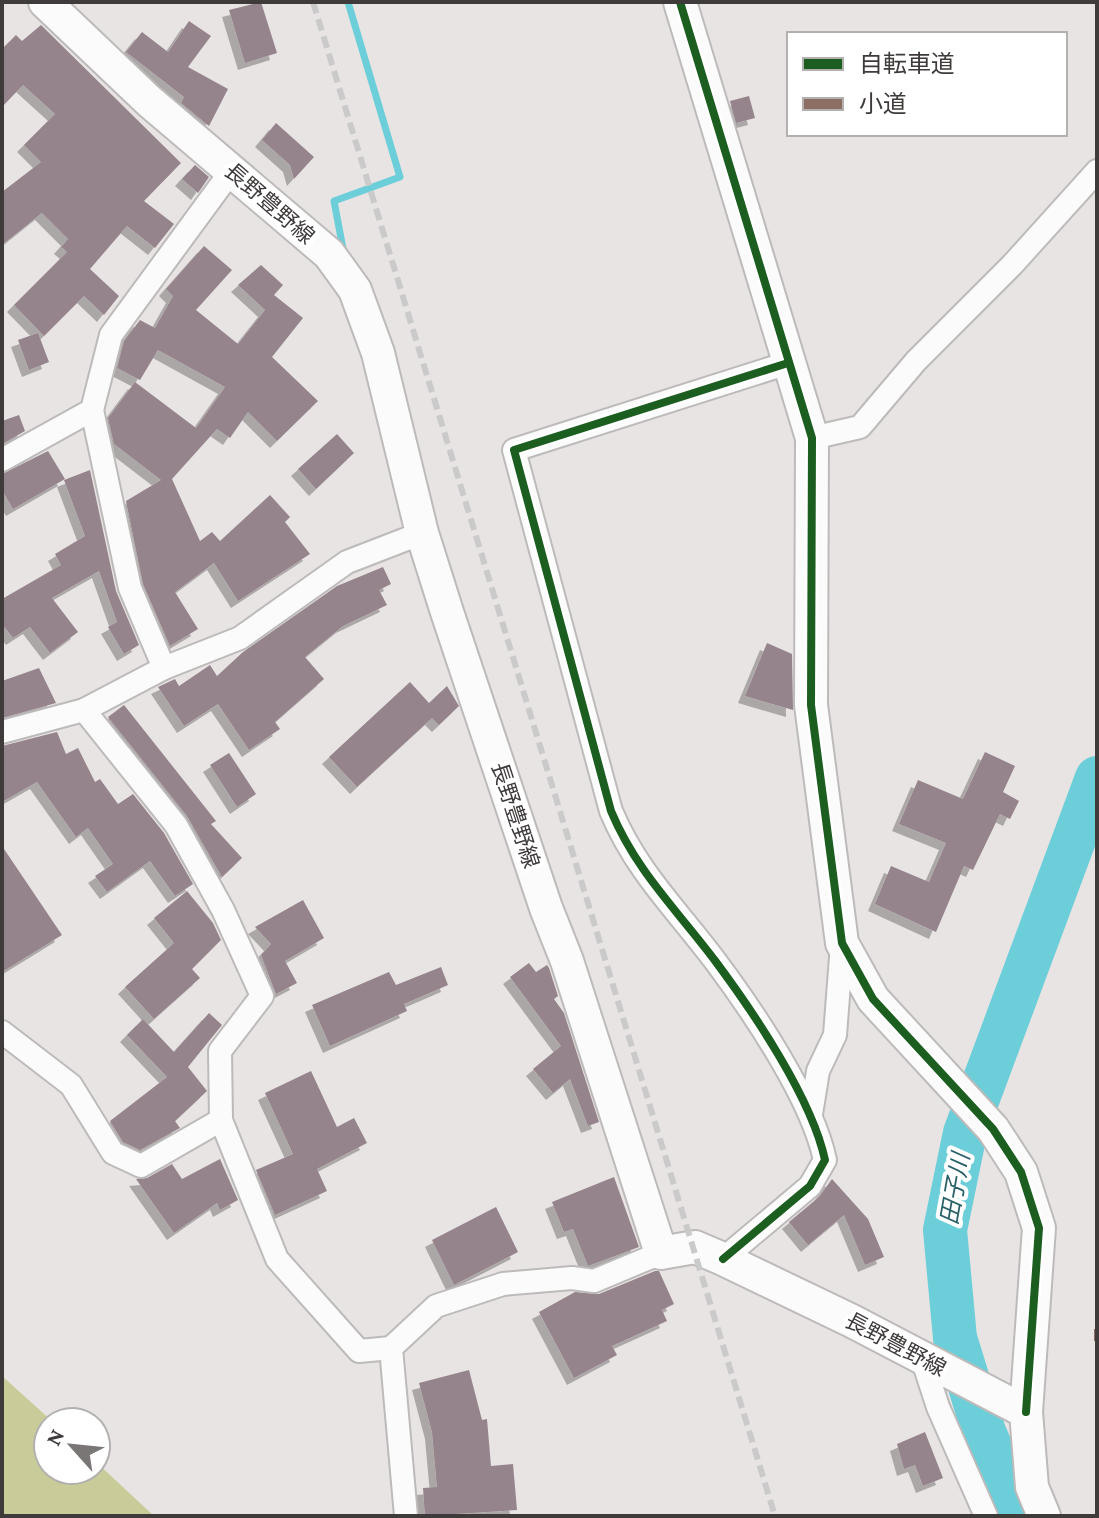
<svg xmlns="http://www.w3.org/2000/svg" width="1099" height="1518" font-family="'Crimson Pro','Noto Sans JP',serif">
	<defs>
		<filter id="shadow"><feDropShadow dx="-7" dy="7" stdDeviation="0" flood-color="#0004"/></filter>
	</defs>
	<rect width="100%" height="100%" fill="#e8e4e3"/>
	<!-- forest -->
	<polygon fill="#c9cc99" points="2,1376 53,1422 48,1422 48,1470 96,1470 96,1462 154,1516 2,1516"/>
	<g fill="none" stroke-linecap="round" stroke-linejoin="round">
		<!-- stream -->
		<polyline stroke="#6cced9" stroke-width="7" points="344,254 334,201 400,177 348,2"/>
		<!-- river -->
		<polyline stroke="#6cced9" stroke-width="44" points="1020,1516 984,1432 955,1338 945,1230 965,1133 1097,778"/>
	</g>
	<!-- building -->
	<g fill="#96848c" filter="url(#shadow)">
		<polygon points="261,2 277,53 245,63 229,10"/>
		<polygon points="189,21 211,36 188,67 228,89 209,126 181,103 184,97 126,52 142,32 168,52"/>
		<polygon points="41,25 181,163 144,201 174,224 155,248 127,226 90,269 119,296 104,315 84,296 44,336 14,305 67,252 61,247 68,239 42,213 2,245 2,192 41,162 24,145 55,114 23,85 2,107 2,49 16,35 22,41"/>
		<polygon points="749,96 755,118 736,123 730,101"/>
		<polygon points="276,123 314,157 294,179 290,165 262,140"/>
		<polygon points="195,165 209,177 198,193 182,179"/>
		<polygon points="204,246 232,270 196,310 238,344 265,310 238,285 261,265 283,285 274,295 303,318 272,357 318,401 277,441 248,412 230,438 217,429 172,479 200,541 212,532 220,541 270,495 290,517 285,522 310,554 238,601 214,563 175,592 198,629 170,646 143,584 126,501 161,480 114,444 108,418 135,382 196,428 225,387 158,350 140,380 117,368 124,341 140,320 155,328 173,296 166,289"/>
		<polygon points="38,333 49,362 29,370 18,340"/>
		<polygon points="19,415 25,431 2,444 2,421"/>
		<polygon points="337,434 354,453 316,489 298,469"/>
		<polygon points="48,451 65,479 13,509 2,490 2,474"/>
		<polygon points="90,470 116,591 139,645 124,654 108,627 117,622 99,571 52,598 78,632 50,653 30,627 13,638 2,624 2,599 61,565 55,554 85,536 64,480"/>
		<polygon points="383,567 391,584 379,590 387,605 343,626 305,657 324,679 275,722 280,729 249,750 218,704 184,726 158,687 175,679 179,686 210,665 217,676 243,652 337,586"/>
		<polygon points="767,643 792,654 793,710 745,696"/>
		<polygon points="39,668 56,703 2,718 2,681"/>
		<polygon points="410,682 429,703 447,686 459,706 439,725 432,718 357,787 329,757"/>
		<polygon points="124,705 216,821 211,824 242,858 222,877 187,816 108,717"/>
		<polygon points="57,732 66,754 78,748 95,782 100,779 118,804 133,794 164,833 193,884 175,896 150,861 107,892 95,876 113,864 88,828 76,837 37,782 2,802 2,746"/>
		<polygon points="985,752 1015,766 1003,792 1019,801 1010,819 1000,814 973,870 964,866 936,932 875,904 891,866 929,882 946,843 899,824 918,780 963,799"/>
		<polygon points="229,753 256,794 237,807 210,765"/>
		<polygon points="2,846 62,935 2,972"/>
		<polygon points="187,891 213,923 221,940 192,969 200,978 154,1019 125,987 174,943 154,918"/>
		<polygon points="303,900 324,938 285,961 297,983 276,994 261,955 271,944 255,927"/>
		<polygon points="529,963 536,972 547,965 549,968 558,996 554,999 564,1013 599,1122 588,1126 570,1079 553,1093 533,1069 561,1046 510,977"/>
		<polygon points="441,967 448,985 404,1004 407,1011 330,1046 312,1005 389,972 396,985"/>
		<polygon points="209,1013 222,1025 188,1067 207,1091 175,1121 180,1128 140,1150 123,1142 110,1121 167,1077 127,1035 143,1019 174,1052"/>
		<polygon points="311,1071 337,1127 354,1118 367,1143 317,1169 327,1191 275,1215 256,1170 293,1154 265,1093"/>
		<polygon points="220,1159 238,1200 220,1210 217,1203 174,1233 136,1179 147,1178 172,1164 182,1179"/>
		<polygon points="614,1177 639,1247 588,1266 573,1229 564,1232 552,1202"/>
		<polygon points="832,1179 868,1219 884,1257 865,1265 844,1215 808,1245 789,1222 819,1197"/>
		<polygon points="496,1207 518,1252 454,1285 432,1240"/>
		<polygon points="655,1271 659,1271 674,1304 662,1310 667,1321 612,1346 617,1355 574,1378 539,1312 575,1292 599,1294"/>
		<polygon points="469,1370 482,1420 487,1419 491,1466 513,1464 517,1510 425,1516 423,1488 437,1487 432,1432 419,1383"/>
		<polygon points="925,1432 943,1478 923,1486 915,1465 904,1469 897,1444"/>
	</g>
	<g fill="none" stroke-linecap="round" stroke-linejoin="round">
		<defs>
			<g id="street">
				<polyline points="92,410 130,588 164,668"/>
				<polyline points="812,438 860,427 916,361 1012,265 1097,171"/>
				<polyline points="2,460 92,410 111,335 232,170"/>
				<polyline points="84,710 176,825 223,910 262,996 220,1051 221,1120 277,1259 359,1351 391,1348"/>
				<polyline points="2,732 84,710 164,668 240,638 347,562 422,533"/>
				<polyline points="2,1032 71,1085 113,1153 141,1166 221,1120"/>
				<polyline points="811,1114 818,1071 835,1035 842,944"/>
				<path d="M 723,1259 L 810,1186 L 825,1160 C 812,1099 754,1013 716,962 C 677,910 636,871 611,811 L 514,450 L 788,363"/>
				<polyline points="922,1358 938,1407 986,1516"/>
				<polyline points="406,1516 391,1348 436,1306 503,1284 572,1278 594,1281 661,1253"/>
			</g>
			<g id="secondary">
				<polyline points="45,2 149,101 329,254 355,290 378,353 422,533 447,612 546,908 567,961 661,1253 695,1247 723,1259 852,1321 1026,1412 1032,1487 1044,1516"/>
				<polyline points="680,2 812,438 811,705 842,943 873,999 993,1129 1021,1172 1039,1228 1026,1412"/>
			</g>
		</defs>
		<!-- street casing -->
		<use href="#street" stroke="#bdbaba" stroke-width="26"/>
		<!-- secondary casing -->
		<use href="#secondary" stroke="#bdbaba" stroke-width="36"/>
		<!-- street -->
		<use href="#street" stroke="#fcfbfb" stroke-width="22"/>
		<!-- secondary -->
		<use href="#secondary" stroke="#fcfbfb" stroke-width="32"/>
		<!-- rail -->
		<polyline stroke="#cbcaca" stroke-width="6" stroke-dasharray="12 6" stroke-linecap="butt" points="313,2 775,1516"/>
		<!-- quiet -->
		<polyline stroke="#8d6e63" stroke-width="6" stroke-dasharray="12 6" stroke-linecap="butt" points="1097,1329 1097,1343"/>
		<defs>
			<g id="cycleway">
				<polyline points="680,2 812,438 811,705 842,943 873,999 993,1129 1021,1172 1039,1228 1026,1412"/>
				<path d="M 723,1259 L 810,1186 L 825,1160 C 812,1099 754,1013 716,962 C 677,910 636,871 611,811 L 514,450 L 788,363"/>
			</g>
		</defs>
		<!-- cycleway casing -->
		<use href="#cycleway" stroke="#fff" stroke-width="13"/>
		<!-- cycleway -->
		<use href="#cycleway" stroke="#1b5e20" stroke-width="8"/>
	</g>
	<g text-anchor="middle" stroke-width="8" stroke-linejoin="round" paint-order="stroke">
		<!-- street labels -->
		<g font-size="22" fill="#3e3b3a" stroke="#fff">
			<text transform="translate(270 203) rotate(41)" y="8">長野豊野線</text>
			<text transform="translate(516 815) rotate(72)" y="8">長野豊野線</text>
			<text transform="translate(896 1344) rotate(28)" y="8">長野豊野線</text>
		</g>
		<!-- water labels -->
		<g font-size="24" font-style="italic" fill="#2a6168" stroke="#fff">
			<text transform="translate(955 1189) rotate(-80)" y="8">田子川</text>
		</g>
	</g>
	<!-- border -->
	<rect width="1099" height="1518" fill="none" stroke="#3e3b3a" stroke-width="8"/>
	<!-- legend -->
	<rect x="787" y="32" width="280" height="104" fill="#ffffff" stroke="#b2b1b0" stroke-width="2"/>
	<rect x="803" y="58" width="40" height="12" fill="#1b5e20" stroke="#b2b1b0" stroke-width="2"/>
	<text x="859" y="72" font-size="24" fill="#3e3b3a">自転車道</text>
	<rect x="803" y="98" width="40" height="12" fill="#8d6e63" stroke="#b2b1b0" stroke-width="2"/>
	<text x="859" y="112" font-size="24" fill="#3e3b3a">小道</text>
	<!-- north arrow -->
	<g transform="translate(72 1446) rotate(297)"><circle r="38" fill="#ffffff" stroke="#b2b1b0" stroke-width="2"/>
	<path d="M0-6L14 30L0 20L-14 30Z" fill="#7a7675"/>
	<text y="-12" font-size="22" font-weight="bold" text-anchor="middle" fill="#3e3b3a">N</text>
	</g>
</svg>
